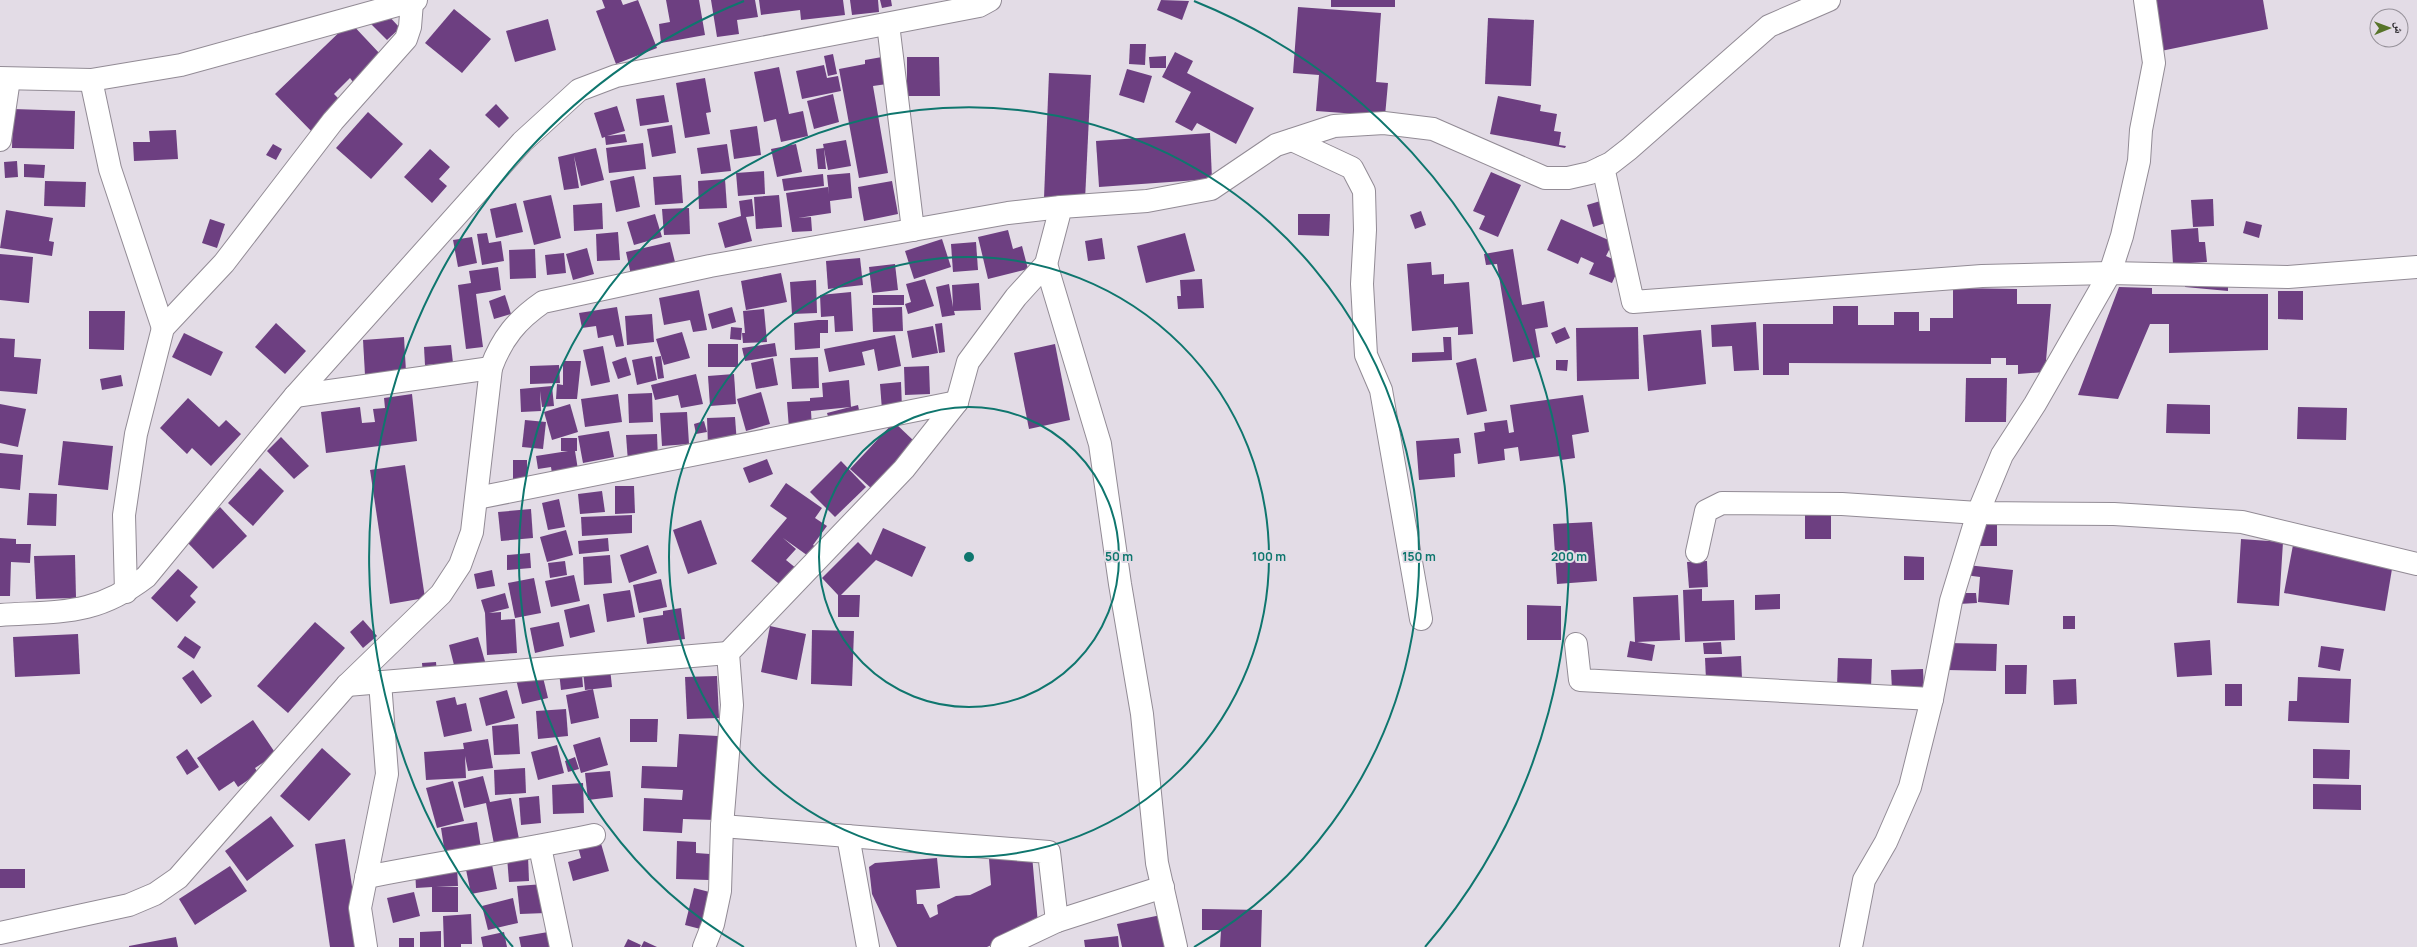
<svg xmlns="http://www.w3.org/2000/svg" width="2417" height="947" font-family="Manrope,'Noto Naskh Arabic',sans-serif">
	<rect width="100%" height="100%" fill="#e3dce6"/>
	<!-- building -->
	<g fill="#6d3f81">
		<polygon points="602,0 621,0 623,5 638,0 657,48 616,64 596,11 605,8"/>
		<polygon points="666,0 699,0 705,35 661,43 659,24 670,22"/>
		<polygon points="711,0 755,0 758,17 737,20 739,34 717,37"/>
		<polygon points="759,0 843,0 845,15 801,20 800,10 761,15"/>
		<polygon points="850,0 878,0 879,12 852,15"/>
		<polygon points="880,0 891,0 892,6 882,8"/>
		<polygon points="1161,0 1189,1 1182,20 1157,10"/>
		<rect x="1331" y="0" width="64" height="7"/>
		<polygon points="2153,0 2263,0 2268,29 2161,51"/>
		<polygon points="1298,7 1381,13 1376,82 1388,83 1385,116 1316,111 1319,75 1293,73"/>
		<polygon points="454,9 491,39 462,73 425,43"/>
		<polygon points="384,11 400,28 387,40 371,24"/>
		<polygon points="1488,18 1534,20 1531,86 1485,84"/>
		<polygon points="548,19 556,50 515,62 506,31"/>
		<polygon points="350,22 381,55 353,82 350,78 334,94 346,106 315,135 275,94"/>
		<polygon points="1130,44 1146,44 1145,65 1129,64"/>
		<polygon points="1175,52 1193,61 1187,73 1254,108 1236,144 1197,123 1192,131 1175,122 1191,92 1162,77"/>
		<polygon points="833,54 837,74 828,76 824,56"/>
		<polygon points="1166,56 1166,68 1150,68 1149,57"/>
		<polygon points="882,57 887,84 873,86 888,173 859,178 839,69 865,64 865,60"/>
		<polygon points="907,57 939,57 940,96 907,96"/>
		<polygon points="824,65 827,78 838,76 841,91 802,99 796,71"/>
		<polygon points="779,67 789,114 803,111 808,136 781,142 776,119 764,122 754,72"/>
		<polygon points="1127,69 1152,76 1144,103 1119,95"/>
		<polygon points="1049,73 1091,75 1085,200 1044,198"/>
		<polygon points="705,78 711,112 706,113 710,134 685,138 676,83"/>
		<polygon points="833,94 839,122 814,129 807,101"/>
		<polygon points="664,95 669,122 640,126 636,99"/>
		<polygon points="1498,96 1541,105 1540,111 1557,114 1554,131 1561,132 1559,145 1566,146 1565,148 1490,134"/>
		<polygon points="496,104 509,118 499,128 485,115"/>
		<polygon points="617,106 625,131 607,136 625,134 627,142 606,145 605,137 602,138 594,113"/>
		<polygon points="13,109 75,111 74,149 12,148"/>
		<polygon points="368,112 403,144 371,179 336,148"/>
		<polygon points="672,125 676,153 652,157 647,129"/>
		<polygon points="757,126 761,155 734,159 730,130"/>
		<polygon points="176,130 178,159 134,161 133,142 150,142 149,131"/>
		<polygon points="1210,133 1212,179 1099,187 1096,141"/>
		<polygon points="846,140 851,166 828,170 823,144"/>
		<polygon points="643,143 646,169 609,173 606,148"/>
		<polygon points="273,144 282,149 276,160 266,155"/>
		<polygon points="727,144 731,171 701,174 697,148"/>
		<polygon points="796,144 802,172 777,177 771,149"/>
		<polygon points="596,148 604,180 581,186 574,156 579,188 564,190 558,157"/>
		<polygon points="824,148 826,169 818,169 816,149"/>
		<polygon points="430,149 450,167 439,179 447,186 432,203 404,177"/>
		<polygon points="17,161 18,177 5,178 4,162"/>
		<polygon points="24,164 45,165 44,178 24,177"/>
		<polygon points="764,171 765,194 738,196 736,173"/>
		<polygon points="1491,172 1521,185 1498,237 1479,229 1485,216 1473,211"/>
		<polygon points="850,173 852,198 830,201 831,213 798,218 811,217 812,231 792,232 786,193 828,187 829,194 827,175"/>
		<polygon points="823,174 824,186 784,191 782,179"/>
		<polygon points="681,175 683,203 655,205 653,177"/>
		<polygon points="634,176 640,207 616,212 610,181"/>
		<polygon points="725,179 727,208 699,209 698,181"/>
		<polygon points="45,181 86,182 85,207 44,206"/>
		<polygon points="892,181 898,214 864,221 858,187"/>
		<polygon points="551,195 561,238 534,245 523,201"/>
		<polygon points="779,195 782,227 756,229 754,197"/>
		<polygon points="752,199 754,216 746,217 752,241 725,248 718,223 741,216 739,201"/>
		<polygon points="1607,199 1612,221 1593,227 1587,205"/>
		<polygon points="2213,199 2214,226 2193,227 2191,200"/>
		<polygon points="516,203 523,232 496,238 490,209"/>
		<polygon points="602,203 603,229 574,231 573,205"/>
		<polygon points="689,208 690,234 664,235 662,209"/>
		<polygon points="6,210 53,218 49,241 54,242 52,256 0,248"/>
		<polygon points="1421,211 1426,225 1415,229 1410,215"/>
		<polygon points="655,214 662,237 634,245 627,222"/>
		<polygon points="1298,214 1330,214 1329,236 1298,235"/>
		<polygon points="210,219 225,224 217,248 202,243"/>
		<polygon points="1561,219 1613,242 1606,256 1621,263 1612,283 1589,274 1594,263 1581,257 1578,264 1547,250"/>
		<polygon points="2246,221 2262,225 2259,238 2243,233"/>
		<polygon points="2198,228 2199,242 2205,242 2207,262 2173,264 2171,230"/>
		<polygon points="1008,230 1013,249 1022,246 1028,269 988,279 978,237"/>
		<polygon points="618,232 620,260 597,261 596,234"/>
		<polygon points="487,233 489,243 501,241 504,261 482,265 477,234"/>
		<polygon points="1185,233 1195,271 1146,283 1137,246"/>
		<polygon points="472,237 477,263 458,267 453,240"/>
		<polygon points="1102,238 1105,259 1088,261 1085,241"/>
		<polygon points="942,239 951,267 914,279 905,251"/>
		<polygon points="670,242 676,266 631,275 626,252"/>
		<polygon points="976,242 978,270 953,272 951,244"/>
		<polygon points="587,248 594,274 573,280 566,254"/>
		<polygon points="535,249 536,278 510,279 509,250"/>
		<polygon points="1513,249 1522,305 1544,301 1548,327 1535,329 1540,357 1513,362 1497,264 1486,265 1484,254"/>
		<polygon points="564,253 566,273 547,275 545,255"/>
		<polygon points="0,254 33,257 29,303 0,300"/>
		<polygon points="860,258 863,285 828,289 826,261"/>
		<polygon points="1431,262 1432,275 1444,274 1444,284 1469,282 1473,334 1458,335 1458,327 1412,331 1407,264"/>
		<polygon points="895,264 898,290 872,293 869,267"/>
		<polygon points="498,267 501,290 476,294 483,347 466,349 458,285 471,283 469,271"/>
		<polygon points="781,273 787,302 746,310 741,281"/>
		<polygon points="925,279 934,306 908,314 905,304 911,302 906,284"/>
		<polygon points="1202,279 1204,308 1178,309 1177,296 1181,296 1180,280"/>
		<polygon points="2185,279 2228,280 2228,291 2185,287"/>
		<polygon points="816,280 817,313 792,314 790,282"/>
		<polygon points="979,283 981,310 954,311 955,315 942,317 936,287 949,284 953,307 952,285"/>
		<polygon points="2119,287 2152,288 2152,294 2268,294 2268,350 2169,353 2169,324 2150,324 2118,399 2078,395"/>
		<polygon points="1953,288 2017,289 2017,304 2051,304 2045,372 2018,374 2018,365 2006,365 2006,358 1991,358 1991,364 1789,363 1789,375 1763,375 1763,324 1833,324 1833,306 1858,306 1858,325 1894,325 1894,312 1919,312 1919,331 1930,331 1930,318 1953,318"/>
		<polygon points="699,290 707,330 693,332 690,320 664,325 659,298"/>
		<polygon points="2278,291 2303,291 2303,320 2278,319"/>
		<polygon points="851,292 853,331 835,332 834,316 821,317 820,295"/>
		<polygon points="505,295 511,314 494,319 489,301"/>
		<rect x="873" y="295" width="31" height="10"/>
		<polygon points="617,307 624,346 616,347 613,335 598,338 596,326 582,328 579,313"/>
		<polygon points="732,307 736,322 712,329 708,314"/>
		<polygon points="902,307 903,331 873,332 872,308"/>
		<polygon points="764,309 767,342 743,343 742,333 745,333 743,311"/>
		<polygon points="89,311 125,311 124,350 89,349"/>
		<polygon points="652,314 654,342 627,345 625,316"/>
		<polygon points="818,320 828,320 828,333 820,333 820,348 795,350 794,323"/>
		<polygon points="1756,322 1759,370 1734,371 1732,346 1712,347 1711,325"/>
		<polygon points="276,323 306,351 285,374 255,347"/>
		<polygon points="942,323 945,352 939,353 935,324"/>
		<polygon points="933,326 938,353 912,358 907,331"/>
		<polygon points="731,327 742,328 741,340 730,339"/>
		<polygon points="1565,327 1570,338 1556,344 1551,333"/>
		<polygon points="1638,327 1639,379 1577,381 1576,328"/>
		<polygon points="1701,330 1706,384 1648,391 1643,335"/>
		<polygon points="682,332 690,358 664,365 656,339"/>
		<polygon points="184,333 223,352 211,376 172,357"/>
		<polygon points="895,335 901,366 878,371 874,349 862,352 865,365 829,372 824,349"/>
		<polygon points="404,337 406,372 365,375 363,340"/>
		<polygon points="1443,337 1451,337 1452,360 1412,362 1412,353 1444,352"/>
		<polygon points="0,338 15,339 14,357 41,359 37,394 0,391"/>
		<polygon points="775,343 777,356 745,361 742,348"/>
		<rect x="708" y="344" width="30" height="23"/>
		<polygon points="1055,344 1070,420 1029,429 1014,353"/>
		<polygon points="451,345 453,363 425,365 424,347"/>
		<polygon points="603,346 610,382 591,386 583,350"/>
		<polygon points="652,356 657,380 637,385 632,360"/>
		<polygon points="661,356 664,378 658,379 655,357"/>
		<polygon points="626,357 631,375 618,379 612,362"/>
		<polygon points="818,357 819,388 792,389 790,358"/>
		<polygon points="773,358 778,385 756,389 751,363"/>
		<polygon points="1476,358 1487,411 1467,415 1456,363"/>
		<polygon points="1556,360 1568,360 1567,371 1556,370"/>
		<polygon points="563,361 581,361 577,399 556,399 557,384 563,385"/>
		<polygon points="559,365 560,383 530,384 530,366"/>
		<polygon points="929,366 930,394 905,395 904,367"/>
		<polygon points="696,374 703,404 681,408 678,395 655,400 651,385"/>
		<polygon points="734,374 736,404 710,406 708,376"/>
		<polygon points="121,375 123,386 102,390 100,379"/>
		<polygon points="1966,378 2007,378 2006,422 1965,422"/>
		<polygon points="849,380 851,407 811,411 812,428 789,429 787,402 810,401 810,398 823,397 822,383"/>
		<polygon points="901,382 902,408 882,410 880,384"/>
		<polygon points="552,386 554,406 542,407 540,391 541,411 521,412 520,389"/>
		<polygon points="761,392 770,424 746,431 737,399"/>
		<polygon points="652,393 653,422 629,423 628,394"/>
		<polygon points="412,394 417,441 326,453 321,412 360,407 362,423 375,422 373,409 385,408 384,398"/>
		<polygon points="618,394 622,422 585,427 581,399"/>
		<polygon points="1583,395 1589,432 1572,435 1575,458 1561,460 1560,456 1520,461 1518,447 1504,449 1505,460 1478,464 1474,433 1485,431 1484,423 1507,420 1509,433 1514,432 1510,405"/>
		<polygon points="188,398 219,427 226,420 241,434 211,466 192,448 187,454 160,428"/>
		<polygon points="0,404 26,409 18,447 0,443"/>
		<polygon points="570,404 578,432 552,440 544,412"/>
		<polygon points="2167,404 2210,405 2210,434 2166,433"/>
		<polygon points="858,405 861,420 831,427 827,413"/>
		<polygon points="2298,407 2347,408 2346,440 2297,439"/>
		<polygon points="687,412 689,444 662,446 660,413"/>
		<polygon points="735,417 737,444 708,446 707,418"/>
		<polygon points="525,420 546,422 543,449 522,447"/>
		<polygon points="704,421 707,432 696,434 694,424"/>
		<polygon points="894,422 915,442 872,489 850,469"/>
		<polygon points="609,431 614,457 583,463 578,436"/>
		<polygon points="657,434 658,460 628,462 626,435"/>
		<polygon points="281,437 309,466 294,479 267,451"/>
		<polygon points="561,438 577,438 577,451 575,451 579,476 553,480 551,467 538,469 536,456 568,451 561,451"/>
		<polygon points="1459,438 1461,453 1454,454 1455,477 1419,480 1416,441"/>
		<polygon points="63,441 113,446 108,490 58,485"/>
		<polygon points="0,453 23,455 20,490 0,488"/>
		<polygon points="767,459 773,474 749,483 743,468"/>
		<rect x="513" y="460" width="14" height="26"/>
		<polygon points="841,461 866,487 835,517 810,492"/>
		<polygon points="405,465 425,598 390,604 370,470"/>
		<polygon points="260,468 284,491 253,526 228,503"/>
		<polygon points="786,483 822,508 815,518 827,526 813,545 817,548 811,558 783,538 796,549 786,560 797,569 783,587 751,561 787,518 770,506"/>
		<polygon points="615,486 634,486 635,513 615,514"/>
		<polygon points="602,491 605,512 580,514 578,494"/>
		<polygon points="29,493 57,494 56,526 27,525"/>
		<polygon points="559,499 565,527 548,530 542,503"/>
		<polygon points="220,507 247,536 213,569 186,541"/>
		<polygon points="531,509 533,538 501,541 498,512"/>
		<rect x="1805" y="510" width="26" height="29"/>
		<polygon points="632,515 632,533 582,536 581,517"/>
		<polygon points="701,520 717,564 688,574 673,530"/>
		<polygon points="1592,522 1597,581 1557,584 1553,524"/>
		<polygon points="1976,523 1997,523 1997,546 1977,546"/>
		<polygon points="883,528 926,547 912,577 876,560 841,595 860,595 859,617 838,617 838,595 822,578 858,542 871,555"/>
		<polygon points="566,530 573,555 547,562 540,537"/>
		<polygon points="0,538 16,539 16,544 31,544 30,563 11,562 10,596 0,596"/>
		<polygon points="608,538 609,551 579,554 578,541"/>
		<polygon points="2241,539 2283,542 2279,606 2237,603"/>
		<polygon points="648,545 657,573 629,583 620,555"/>
		<polygon points="2293,545 2393,563 2385,611 2284,593"/>
		<polygon points="530,553 531,568 507,570 507,555"/>
		<polygon points="75,555 76,598 36,599 34,556"/>
		<polygon points="610,555 612,583 584,585 583,557"/>
		<polygon points="1904,556 1924,557 1924,580 1904,580"/>
		<polygon points="565,561 567,575 550,578 548,563"/>
		<polygon points="1707,561 1708,587 1689,588 1687,562"/>
		<polygon points="1967,565 2013,570 2009,605 1978,602 1980,577 1965,575"/>
		<polygon points="178,569 198,587 190,596 196,602 177,622 151,598"/>
		<polygon points="492,570 495,586 477,589 474,574"/>
		<polygon points="574,575 580,601 551,607 545,581"/>
		<polygon points="534,578 541,613 515,618 508,583"/>
		<polygon points="661,579 667,607 639,613 633,585"/>
		<polygon points="1702,589 1702,601 1734,600 1735,640 1685,642 1683,590"/>
		<polygon points="630,590 635,617 607,622 603,594"/>
		<polygon points="505,593 509,608 489,613 501,612 501,620 515,619 517,653 487,655 485,613 481,600"/>
		<polygon points="1958,593 1976,593 1977,603 1958,604"/>
		<polygon points="1780,594 1780,609 1755,610 1755,595"/>
		<polygon points="1678,595 1680,640 1637,642 1655,645 1652,661 1627,657 1630,641 1635,642 1633,597"/>
		<polygon points="589,604 595,632 570,638 564,610"/>
		<polygon points="1527,605 1561,606 1561,640 1527,640"/>
		<polygon points="681,608 685,639 647,644 643,618 663,615 663,611"/>
		<rect x="2063" y="616" width="12" height="13"/>
		<polygon points="363,620 377,636 363,648 350,632"/>
		<polygon points="315,622 345,648 288,713 257,686"/>
		<polygon points="559,622 564,646 535,653 530,628"/>
		<polygon points="770,626 806,634 797,680 761,672"/>
		<polygon points="812,630 854,631 852,686 811,684"/>
		<polygon points="78,634 80,674 15,677 13,637"/>
		<polygon points="185,636 201,647 194,659 177,647"/>
		<polygon points="478,637 486,665 456,673 449,645"/>
		<polygon points="2210,640 2212,675 2177,677 2174,643"/>
		<polygon points="1721,642 1722,654 1704,654 1703,643"/>
		<polygon points="1947,643 1997,644 1996,671 1947,670"/>
		<polygon points="2321,646 2344,649 2340,671 2318,667"/>
		<polygon points="1741,656 1742,679 1706,680 1705,658"/>
		<polygon points="1838,658 1872,659 1871,688 1837,687"/>
		<polygon points="609,659 612,687 585,690 582,662"/>
		<polygon points="581,661 583,687 561,690 558,663"/>
		<polygon points="436,662 437,674 423,675 422,663"/>
		<polygon points="2005,665 2027,665 2026,694 2005,694"/>
		<polygon points="541,669 548,698 522,704 515,675"/>
		<polygon points="1923,669 1924,689 1892,690 1891,670"/>
		<polygon points="193,670 212,696 201,704 182,678"/>
		<polygon points="717,676 719,718 687,719 685,677"/>
		<polygon points="2298,677 2351,679 2349,723 2288,721 2289,701 2297,701"/>
		<polygon points="2076,679 2077,704 2054,705 2053,680"/>
		<rect x="2225" y="684" width="17" height="22"/>
		<polygon points="593,689 599,718 571,724 566,695"/>
		<polygon points="507,690 515,718 486,726 479,698"/>
		<polygon points="455,697 457,705 466,703 472,731 444,737 436,701"/>
		<polygon points="566,709 568,736 538,739 536,711"/>
		<polygon points="630,719 658,719 657,742 630,742"/>
		<polygon points="253,720 276,754 255,768 258,773 238,787 234,781 219,791 197,758"/>
		<polygon points="518,724 520,754 494,755 492,726"/>
		<polygon points="679,734 718,736 715,820 683,819 682,833 643,831 644,798 682,800 683,790 641,788 642,766 677,767"/>
		<polygon points="600,737 608,765 581,773 573,745"/>
		<polygon points="488,739 493,768 468,771 465,756 466,778 426,780 424,752 464,749 463,743"/>
		<polygon points="557,745 564,773 538,780 531,752"/>
		<polygon points="322,748 351,774 309,821 280,796"/>
		<polygon points="187,749 199,767 187,775 176,757"/>
		<polygon points="2313,749 2350,750 2349,779 2313,778"/>
		<polygon points="575,757 579,769 568,772 565,761"/>
		<polygon points="525,768 526,793 495,795 494,770"/>
		<polygon points="610,771 613,797 588,800 585,773"/>
		<polygon points="483,776 490,802 511,798 519,839 494,844 486,803 464,808 458,782"/>
		<polygon points="453,781 464,821 437,828 426,788"/>
		<polygon points="583,783 584,813 553,814 552,785"/>
		<polygon points="2313,784 2361,785 2361,810 2313,809"/>
		<polygon points="539,796 541,823 521,825 519,798"/>
		<polygon points="271,816 294,846 247,881 225,851"/>
		<polygon points="477,822 481,848 445,854 441,828"/>
		<polygon points="345,839 361,947 330,947 315,844"/>
		<polygon points="600,840 609,871 573,881 568,862 581,858 578,847"/>
		<polygon points="677,841 696,842 696,853 710,854 709,880 676,879"/>
		<polygon points="490,855 497,889 471,894 464,860"/>
		<polygon points="1032,855 1038,924 987,947 897,947 872,894 869,867 875,863 937,858 940,888 916,890 917,904 923,904 930,918 938,914 937,905 956,896 970,895 991,885 989,859"/>
		<polygon points="528,856 529,881 509,882 507,857"/>
		<polygon points="230,866 247,891 195,925 179,899"/>
		<polygon points="457,866 458,886 436,887 458,887 458,912 432,912 432,887 416,888 415,869"/>
		<rect x="0" y="869" width="25" height="19"/>
		<polygon points="544,884 546,913 520,914 517,886"/>
		<polygon points="694,888 717,894 708,931 685,925"/>
		<polygon points="414,892 420,916 393,923 387,898"/>
		<polygon points="513,898 518,923 488,930 482,906"/>
		<polygon points="1202,909 1262,910 1261,947 1220,947 1221,930 1202,930"/>
		<polygon points="471,914 472,944 461,944 461,947 444,947 443,916"/>
		<polygon points="1161,915 1168,947 1122,947 1117,924"/>
		<polygon points="441,931 441,947 420,947 420,932"/>
		<polygon points="504,932 507,947 483,947 481,937"/>
		<polygon points="548,932 551,947 521,947 519,937"/>
		<polygon points="1118,936 1119,947 1085,947 1084,940"/>
		<polygon points="176,937 178,947 129,947 129,946"/>
		<rect x="399" y="938" width="15" height="9"/>
		<polygon points="628,939 641,945 640,947 624,947"/>
		<polygon points="644,941 657,947 641,947"/>
	</g>
	<g fill="none" stroke-linecap="round" stroke-linejoin="round">
		<defs>
			<g id="street">
				<polyline points="888,24 913,230"/>
				<polyline points="0,78 91,80 181,65 416,0"/>
				<polyline points="91,80 110,169 163,328"/>
				<polyline points="0,140 9,79"/>
				<polyline points="1292,140 1352,168 1364,191 1365,230 1362,284 1366,355 1381,390 1421,619"/>
				<polyline points="1603,167 1633,302 1982,276 2110,273 2288,277 2417,267"/>
				<polyline points="1046,264 1100,444 1120,584 1142,714 1157,863 1176,947"/>
				<polyline points="295,396 491,368"/>
				<polyline points="477,498 957,402"/>
				<polyline points="1697,552 1706,511 1722,503 1842,504 1978,513 2114,514 2242,522 2417,564"/>
				<polyline points="126,592 124,515 136,434 163,328 224,263 333,121 406,39 410,27 412,2"/>
				<path d="M 0,615 C 61,611 95,616 146,577 L 295,396 L 522,142 L 579,90 L 616,76 L 979,6 L 990,0"/>
				<polyline points="1576,644 1580,680 1932,699"/>
				<polyline points="347,685 728,653"/>
				<polyline points="722,826 1049,852 1057,921"/>
				<polyline points="848,836 868,947"/>
				<polyline points="540,847 561,947"/>
				<path d="M 366,877 C 442,862 518,851 594,835"/>
				<path d="M 0,933 L 129,905 L 155,894 L 178,878 L 347,685 L 441,594 L 460,565 L 472,532 L 491,368 C 502,338 517,320 543,302 L 710,266 L 1008,213 L 1061,207"/>
				<polyline points="366,947 360,908 387,774 380,682"/>
				<polyline points="1002,947 1057,921 1163,887"/>
				<polyline points="1851,947 1864,880 1886,842 1910,787 1932,699 1951,601 1978,513 2002,455 2035,404 2110,273 2122,236 2139,161 2141,130 2154,63 2145,0"/>
			</g>
			<polyline id="secondary" points="704,947 713,924 720,891 722,826 732,705 728,653 904,469 957,402 968,362 1016,297 1046,264 1061,207 1147,201 1211,189 1276,145 1334,126 1384,123 1433,129 1545,178 1568,178 1590,173 1611,163 1629,149 1769,26 1829,0"/>
		</defs>
		<!-- street casing -->
		<use href="#street" stroke="#928b95" stroke-width="24"/>
		<!-- secondary casing -->
		<use href="#secondary" stroke="#928b95" stroke-width="24"/>
		<!-- street -->
		<use href="#street" stroke="#fff" stroke-width="22"/>
		<!-- secondary -->
		<use href="#secondary" stroke="#fff" stroke-width="22"/>
	</g>
	<!-- distance rings -->
	<g fill="none" stroke="#0f766e" stroke-width="2">
		<circle cx="969" cy="557" r="150"/>
		<circle cx="969" cy="557" r="300"/>
		<path d="M744 947A450 450 0 1 1 1194 947"/>
		<path d="M513 947A600 600 0 0 1 744 1M1194 1A600 600 0 0 1 1425 947"/>
	</g>
	<circle cx="969" cy="557" r="6" fill="#0f766e" stroke="#e3dce6" stroke-width="2"/>
	<g font-size="12" text-anchor="middle" font-weight="bold" fill="#0f766e" stroke="#e3dce6" stroke-width="4" stroke-linejoin="round" paint-order="stroke">
		<text x="1119" y="561">50 m</text>
		<text x="1269" y="561">100 m</text>
		<text x="1419" y="561">150 m</text>
		<text x="1569" y="561">200 m</text>
	</g>
	<!-- north arrow -->
	<g transform="translate(2389 28) rotate(89)"><circle r="19" fill="#e3dce6" stroke="#97929a"/>
	<path d="M0-3L7 15L0 10L-7 15Z" fill="#577429"/>
	<text y="-6" font-size="11" font-weight="bold" text-anchor="middle" fill="#262428">ش</text>
	</g>
</svg>
